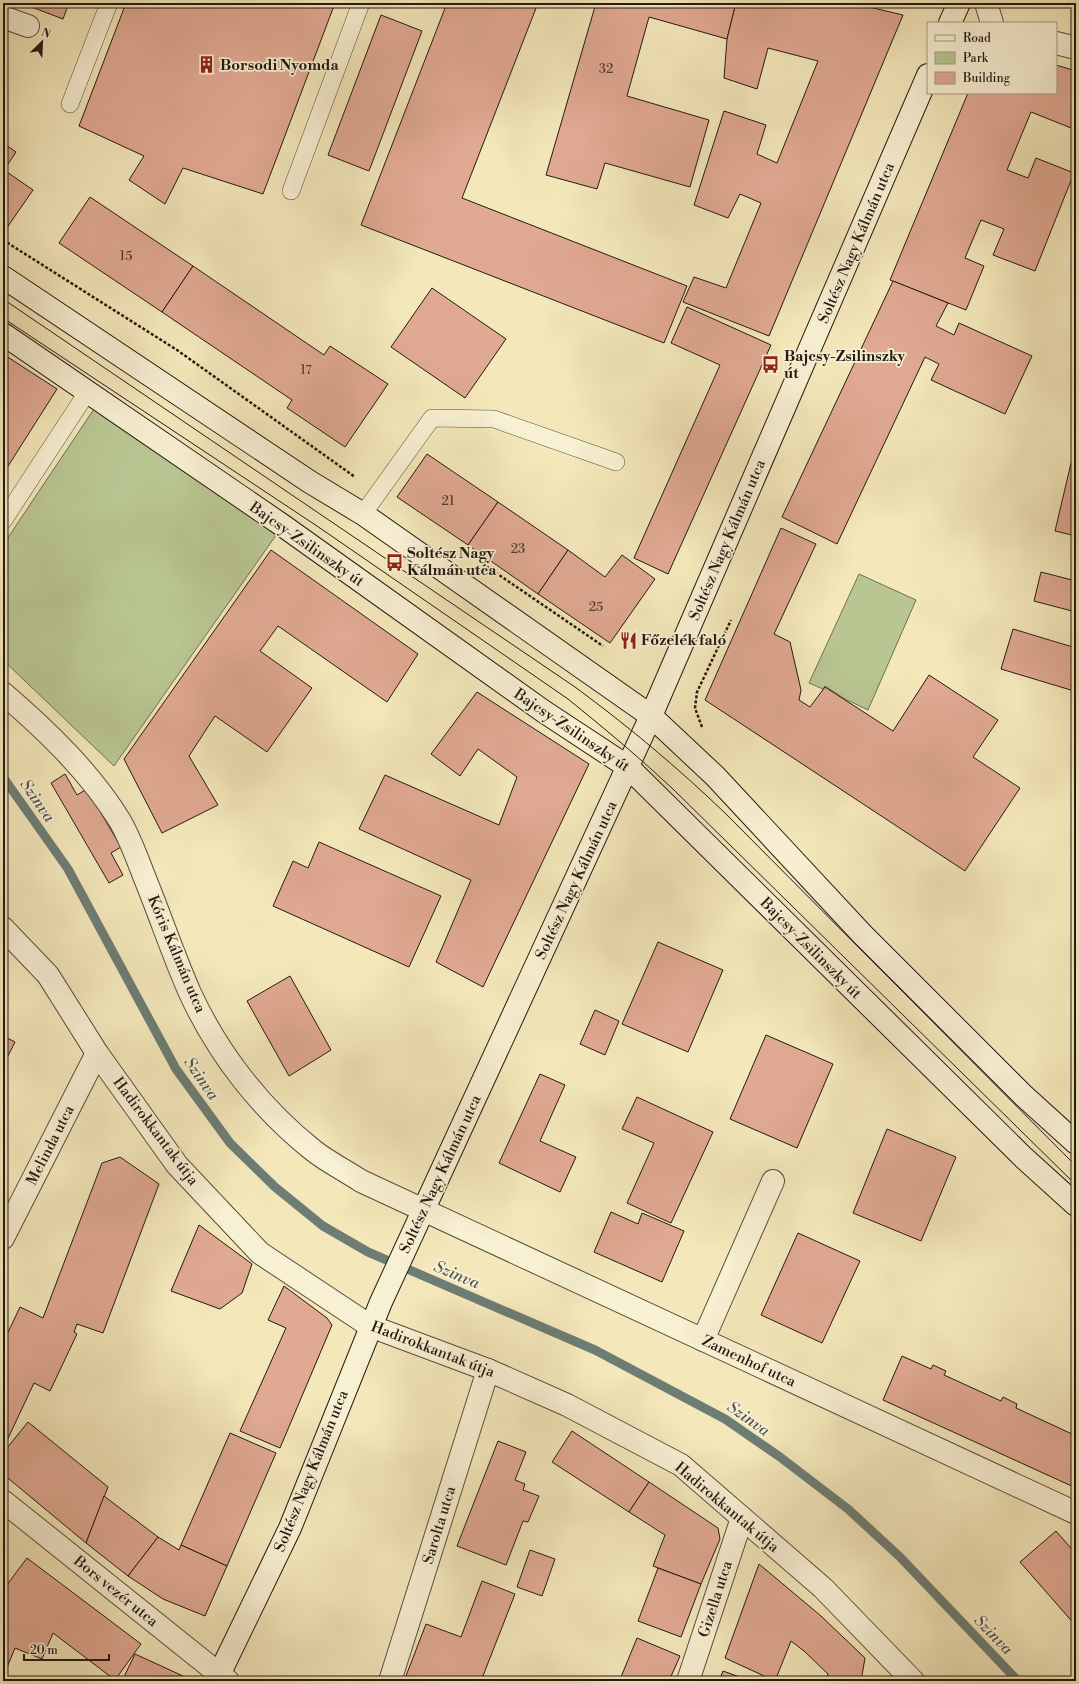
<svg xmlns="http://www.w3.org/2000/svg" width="1079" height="1684" font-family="'Libre Bodoni',serif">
	<rect width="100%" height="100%" fill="#f4e8bb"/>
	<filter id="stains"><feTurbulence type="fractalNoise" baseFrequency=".005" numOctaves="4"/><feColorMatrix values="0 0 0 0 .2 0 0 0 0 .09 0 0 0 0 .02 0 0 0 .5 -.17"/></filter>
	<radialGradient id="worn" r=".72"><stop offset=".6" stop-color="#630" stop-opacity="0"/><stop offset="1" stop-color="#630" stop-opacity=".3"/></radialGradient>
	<!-- green -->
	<g fill="#b9c692" stroke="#6e7052">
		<polygon points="94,409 279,531 114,766 3,660 3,545"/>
		<polygon points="859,574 916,600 868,710 845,699 825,686 823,689 809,683"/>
	</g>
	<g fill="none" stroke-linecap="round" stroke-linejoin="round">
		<!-- stream -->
		<polyline stroke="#6d7d75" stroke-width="9" points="3,777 68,869 176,1069 230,1143 275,1187 323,1226 368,1252 595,1350 725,1419 780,1457 848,1509 900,1557 1018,1681"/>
	</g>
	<!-- building -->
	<g fill="#e0a992" stroke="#241911">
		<polygon points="21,3 69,3 63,19"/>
		<polygon points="126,3 335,3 263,194 183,168 165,204 129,180 144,156 79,126"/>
		<polygon points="447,3 538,3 462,198 687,286 664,343 361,225"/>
		<polygon points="596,3 736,3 727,39 649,17 627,96 709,120 690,187 605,163 597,189 546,175"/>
		<polygon points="736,3 852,3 903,15 769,336 683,302 694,277 726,288 761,203 740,194 728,218 694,205 724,111 766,125 757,154 777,163 818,61 768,48 757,89 724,78 727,39"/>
		<polygon points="381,15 422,31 369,171 328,155"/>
		<polygon points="1056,65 1076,71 1076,130 1031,112 1007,170 1028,178 1036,158 1074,173 1035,271 993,255 1004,229 981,220 965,258 984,266 966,310 890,280 968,93 1056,93"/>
		<polygon points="3,143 16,152 4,170 33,190 4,232"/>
		<polygon points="90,197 193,266 162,312 59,243"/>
		<polygon points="193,266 324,355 330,346 388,384 345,447 287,408 292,400 162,312"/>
		<polygon points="893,281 948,303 936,326 954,335 959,323 1032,356 1005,414 931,380 939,364 925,357 837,544 782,517"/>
		<polygon points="432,288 506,339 465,398 391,347"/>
		<polygon points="687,307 771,345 668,574 634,558 720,365 671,343"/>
		<polygon points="3,354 57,389 3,474"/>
		<polygon points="1076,442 1076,536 1055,531"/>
		<polygon points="427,454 498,502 468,545 397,497"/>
		<polygon points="498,502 568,550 538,594 468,545"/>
		<polygon points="781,528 816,544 774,634 790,642 801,690 799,700 810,707 825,687 893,731 929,675 998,720 973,757 1020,788 965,871 705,700"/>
		<polygon points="271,550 418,654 387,702 278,626 260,651 312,688 267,752 215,716 189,756 218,805 162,833 124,759"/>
		<polygon points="568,550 605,577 622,555 655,579 610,643 538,594"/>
		<polygon points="1041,572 1076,581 1076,598 1072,611 1034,601"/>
		<polygon points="1013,629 1076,648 1076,685 1074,691 1001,669"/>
		<polygon points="477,692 589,764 483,987 436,962 471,880 359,829 385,775 499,825 517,777 478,749 460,776 431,754"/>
		<polygon points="65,774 77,795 87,789 121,847 111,853 123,875 109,883 51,783"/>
		<polygon points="319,842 441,896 409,967 273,906 293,861 308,868"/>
		<polygon points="658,942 723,970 688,1052 622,1024"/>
		<polygon points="290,976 331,1050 289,1076 247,1001"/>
		<polygon points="595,1010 619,1021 605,1055 580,1044"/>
		<polygon points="766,1035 833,1064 797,1148 730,1119"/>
		<polygon points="3,1036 15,1042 3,1066"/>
		<polygon points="540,1074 565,1085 540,1141 576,1157 560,1192 499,1163"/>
		<polygon points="637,1097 713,1132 671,1223 627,1203 654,1143 622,1129"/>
		<polygon points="887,1129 956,1157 921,1241 853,1213"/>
		<polygon points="120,1157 159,1184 103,1333 77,1324 74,1332 77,1334 50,1391 34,1383 3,1449 3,1343 20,1307 43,1318 102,1163"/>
		<polygon points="611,1212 638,1224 642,1213 684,1231 662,1282 594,1252"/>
		<polygon points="199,1225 252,1264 242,1293 220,1309 171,1291"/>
		<polygon points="798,1233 860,1261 822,1343 761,1315"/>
		<polygon points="284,1286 327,1318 332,1325 280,1448 240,1431 286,1328 268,1320"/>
		<polygon points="902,1356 931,1369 933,1365 946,1371 944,1375 1001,1401 1003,1397 1017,1404 1016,1408 1072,1434 1074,1430 1076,1431 1076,1488 883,1400"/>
		<polygon points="28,1422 108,1487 86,1543 3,1474 3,1453"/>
		<polygon points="572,1431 649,1482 629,1512 552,1462"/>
		<polygon points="230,1433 276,1453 227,1566 181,1545"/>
		<polygon points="498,1441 526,1452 515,1480 525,1484 523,1490 539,1496 528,1522 523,1521 506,1565 457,1546"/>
		<polygon points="649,1482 718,1528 720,1539 701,1584 653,1566 665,1535 629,1512"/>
		<polygon points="104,1496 158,1537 128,1576 86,1543"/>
		<polygon points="1056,1531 1076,1554 1076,1626 1020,1562"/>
		<polygon points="158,1537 179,1550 181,1545 227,1566 205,1616 163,1599 128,1576"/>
		<polygon points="530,1550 555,1559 542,1596 517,1587"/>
		<polygon points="27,1558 141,1644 115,1680 53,1633 42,1659 15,1648 3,1677 3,1590"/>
		<polygon points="759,1564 821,1616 865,1658 861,1681 825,1681 828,1674 804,1651 791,1641 775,1681 725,1658"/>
		<polygon points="658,1568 701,1584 681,1637 638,1621"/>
		<polygon points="482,1581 515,1594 481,1681 404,1681 426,1624 461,1637"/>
		<polygon points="637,1638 680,1656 669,1681 629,1681 621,1677"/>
		<polygon points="135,1654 183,1676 180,1681 122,1681"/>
		<polygon points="723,1671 751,1681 719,1681"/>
	</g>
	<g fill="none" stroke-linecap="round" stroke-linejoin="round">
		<defs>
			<g id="lane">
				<polyline points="70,104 109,3"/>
				<polyline points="291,191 361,3"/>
				<polyline points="363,514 432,418 494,419 616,462"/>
				<polyline points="3,521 88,391"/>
			</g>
			<g id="street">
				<polyline points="986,3 992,23"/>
				<polyline points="3,17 28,26"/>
				<polyline points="1056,43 1076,48"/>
				<path d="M 3,693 C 46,730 90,772 120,821 C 131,840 138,861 146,881 C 161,918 174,957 190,993 C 218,1054 261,1109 314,1151 C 328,1162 346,1171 361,1181 L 1076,1513"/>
				<polyline points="3,928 48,975 97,1053 177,1165 260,1253 370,1326 488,1370 567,1405 681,1465 823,1588 913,1681"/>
				<polyline points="3,1238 97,1053"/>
				<polyline points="703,1340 773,1181"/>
				<polyline points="3,1501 228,1681"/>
				<polyline points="390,1681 488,1370"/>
				<polyline points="688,1681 742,1518"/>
			</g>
			<g id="secondary">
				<polyline points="950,23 959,3"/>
				<polyline points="3,277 310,482 363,514 651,716 715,776 862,934 1024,1096 1076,1143"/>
				<polyline points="3,334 282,525 543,711 628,767 1024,1158 1076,1205"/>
				<polyline points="216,1681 290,1528 381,1302 651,716 928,75"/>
			</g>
		</defs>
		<!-- lane casing -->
		<use href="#lane" stroke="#584d3c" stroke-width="18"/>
		<!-- street casing -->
		<use href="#street" stroke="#584d3c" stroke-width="24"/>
		<!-- secondary casing -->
		<use href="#secondary" stroke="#241911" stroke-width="24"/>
		<!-- path -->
		<g stroke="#241911" stroke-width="2.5" stroke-dasharray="3 2" stroke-linecap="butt">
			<polyline points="3,240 177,350 355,477"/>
			<polyline points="483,564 603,646"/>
			<polyline points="702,727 695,708 697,692 731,620"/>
		</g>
		<!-- lane -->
		<use href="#lane" stroke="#f8f0d3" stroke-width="17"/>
		<!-- street -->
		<use href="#street" stroke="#f8f0d3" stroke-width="22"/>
		<!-- secondary -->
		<use href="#secondary" stroke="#f8f0d3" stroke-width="22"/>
		<!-- tram -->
		<g stroke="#241911" stroke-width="1">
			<path d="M 3,299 L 575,687 C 628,726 677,767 725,813 L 1076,1166"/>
			<path d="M 3,318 L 317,526 L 568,699 C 604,728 640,758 674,790 L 1076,1185"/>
		</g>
	</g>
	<!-- icons -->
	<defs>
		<symbol id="building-bare" viewBox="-9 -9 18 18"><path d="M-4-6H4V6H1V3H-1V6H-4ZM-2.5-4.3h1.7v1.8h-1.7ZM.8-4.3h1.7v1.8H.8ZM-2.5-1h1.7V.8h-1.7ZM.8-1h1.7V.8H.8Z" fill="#8f2418" stroke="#f8f0d3" stroke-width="2.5" paint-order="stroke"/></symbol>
		<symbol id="bus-bare" viewBox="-9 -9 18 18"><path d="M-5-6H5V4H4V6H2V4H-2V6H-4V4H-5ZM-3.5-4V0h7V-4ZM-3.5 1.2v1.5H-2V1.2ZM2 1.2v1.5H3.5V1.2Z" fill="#8f2418" stroke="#f8f0d3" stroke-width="2.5" paint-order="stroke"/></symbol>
		<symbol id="restaurant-bare" viewBox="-9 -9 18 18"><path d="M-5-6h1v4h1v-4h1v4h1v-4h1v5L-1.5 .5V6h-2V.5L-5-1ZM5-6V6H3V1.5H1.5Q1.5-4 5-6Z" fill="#8f2418" stroke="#f8f0d3" stroke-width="2.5" paint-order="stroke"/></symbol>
	</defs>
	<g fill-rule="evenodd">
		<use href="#building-bare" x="194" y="52" width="25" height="25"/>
		<use href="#bus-bare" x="758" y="352" width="25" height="25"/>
		<use href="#bus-bare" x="382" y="550" width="25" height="25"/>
		<use href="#restaurant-bare" x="616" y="628" width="25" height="25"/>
	</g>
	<g text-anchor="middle" stroke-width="3.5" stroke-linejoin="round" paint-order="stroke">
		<!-- number labels -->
		<g font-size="13" fill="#533d31">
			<text x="606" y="73">32</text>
			<text x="126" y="260">15</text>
			<text x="306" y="374">17</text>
			<text x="448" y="505">21</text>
			<text x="518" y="553">23</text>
			<text x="596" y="611">25</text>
		</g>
		<!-- poi labels -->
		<g font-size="15" font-weight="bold" fill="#241911" stroke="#f8f0d3" text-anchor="start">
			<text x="220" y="70">Borsodi Nyomda</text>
			<text x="784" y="361">Bajcsy-Zsilinszky<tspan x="784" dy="17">út</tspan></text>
			<text x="407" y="558">Soltész Nagy<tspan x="407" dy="17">Kálmán utca</tspan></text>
			<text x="641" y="645">Főzelék faló</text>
		</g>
		<!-- street labels -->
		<g font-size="15" fill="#241911" stroke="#f8f0d3">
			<text transform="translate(856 243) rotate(-67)" y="5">Soltész Nagy Kálmán utca</text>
			<text transform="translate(727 540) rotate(-67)" y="5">Soltész Nagy Kálmán utca</text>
			<text transform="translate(307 544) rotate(35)" y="5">Bajcsy-Zsilinszky út</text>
			<text transform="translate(572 730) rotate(34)" y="5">Bajcsy-Zsilinszky út</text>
			<text transform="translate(576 880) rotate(-65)" y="5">Soltész Nagy Kálmán utca</text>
			<text transform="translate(811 948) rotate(45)" y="5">Bajcsy-Zsilinszky út</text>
			<text transform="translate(177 954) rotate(67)" y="5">Kóris Kálmán utca</text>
			<text transform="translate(156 1131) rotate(53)" y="5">Hadirokkantak útja</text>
			<text transform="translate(50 1145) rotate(-63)" y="5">Melinda utca</text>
			<text transform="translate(440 1174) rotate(-65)" y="5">Soltész Nagy Kálmán utca</text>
			<text transform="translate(433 1349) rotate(21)" y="5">Hadirokkantak útja</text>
			<text transform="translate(749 1361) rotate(25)" y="5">Zamenhof utca</text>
			<text transform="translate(311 1471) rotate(-68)" y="5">Soltész Nagy Kálmán utca</text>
			<text transform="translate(727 1507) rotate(40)" y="5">Hadirokkantak útja</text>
			<text transform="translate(439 1525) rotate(-73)" y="5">Sarolta utca</text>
			<text transform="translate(116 1591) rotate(39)" y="5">Bors vezér utca</text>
			<text transform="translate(715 1599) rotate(-72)" y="5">Gizella utca</text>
		</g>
		<!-- water labels -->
		<g font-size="16" font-style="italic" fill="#4f534b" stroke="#f8f0d3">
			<text transform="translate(38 800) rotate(55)" y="6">Szinva</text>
			<text transform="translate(202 1078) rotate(55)" y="6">Szinva</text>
			<text transform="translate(457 1274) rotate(23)" y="6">Szinva</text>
			<text transform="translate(749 1418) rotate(35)" y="6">Szinva</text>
			<text transform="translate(994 1634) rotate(46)" y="6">Szinva</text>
		</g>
	</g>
	<!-- margin -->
	<rect width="1079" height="1684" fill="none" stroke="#f4e8bb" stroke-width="16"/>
	<rect x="4" y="4" width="1071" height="1676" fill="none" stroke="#241911" stroke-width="2"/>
	<rect x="8" y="8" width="1063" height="1668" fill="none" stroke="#241911"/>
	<!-- legend -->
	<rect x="927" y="22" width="130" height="72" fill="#f8f0d3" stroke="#a39a85"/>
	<rect x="935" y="35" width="20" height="6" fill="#f8f0d3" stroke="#a39a85"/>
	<text x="963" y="42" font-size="12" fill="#241911">Road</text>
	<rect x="935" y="52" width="20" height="12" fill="#b9c692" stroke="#a39a85"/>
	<text x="963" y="62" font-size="12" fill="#241911">Park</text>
	<rect x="935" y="72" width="20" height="12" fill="#e0a992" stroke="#a39a85"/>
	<text x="963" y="82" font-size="12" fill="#241911">Building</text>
	<!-- north arrow -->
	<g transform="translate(42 42) rotate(24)" stroke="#f8f0d3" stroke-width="3" paint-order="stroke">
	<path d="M0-3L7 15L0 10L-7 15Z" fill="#241911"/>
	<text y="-6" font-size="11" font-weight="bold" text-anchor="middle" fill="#241911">N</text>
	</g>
	<!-- scale -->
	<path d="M24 1654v6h85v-6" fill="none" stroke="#241911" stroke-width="2"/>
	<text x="30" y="1654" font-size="12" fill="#241911" stroke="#f8f0d3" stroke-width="3" paint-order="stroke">20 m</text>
	<rect width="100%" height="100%" filter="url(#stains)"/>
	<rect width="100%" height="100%" fill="url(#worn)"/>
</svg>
